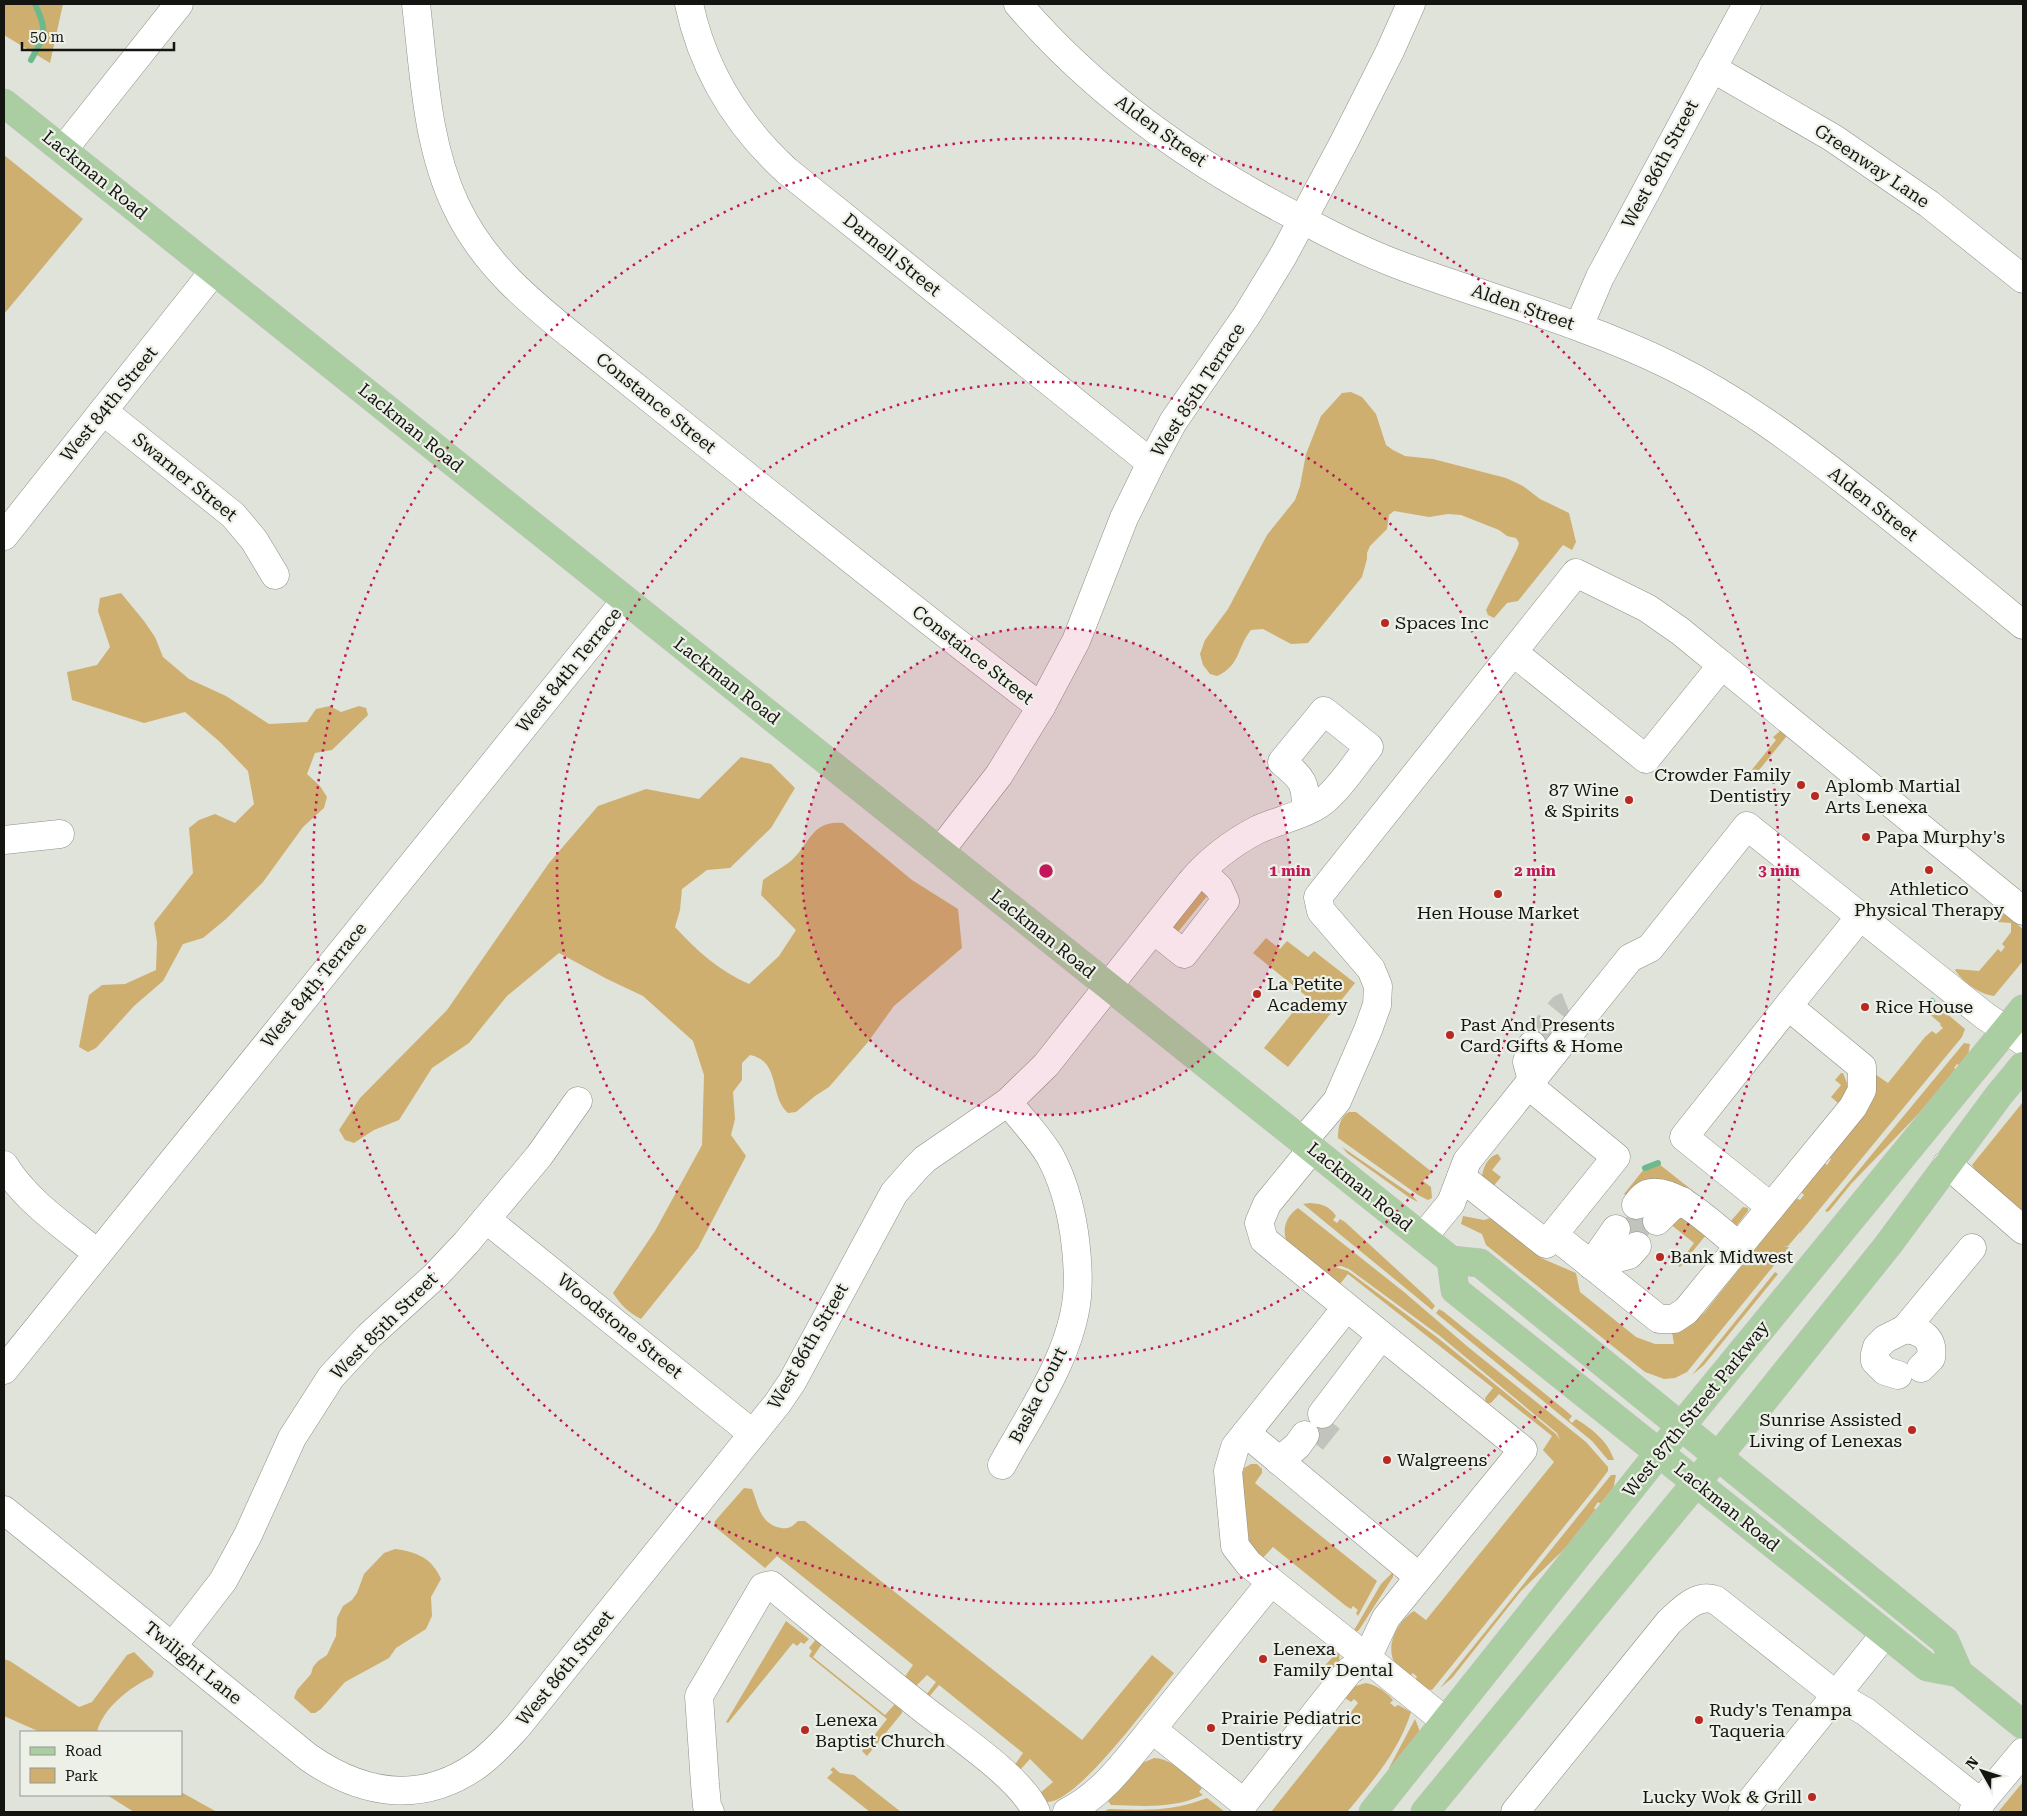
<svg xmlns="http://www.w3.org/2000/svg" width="2027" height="1816" font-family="'Roboto Serif',serif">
	<rect width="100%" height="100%" fill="#e0e3da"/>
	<!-- green -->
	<g fill="#ceaf70" fill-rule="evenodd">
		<polygon points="4,4 63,4 50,63 4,35"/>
		<polygon points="4,155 83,219 4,314"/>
		<path d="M 1351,392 L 1362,397 L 1376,414 L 1386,445 L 1393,450 L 1405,456 L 1433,459 L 1506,478 L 1523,486 L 1540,499 L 1569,513 L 1576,542 L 1572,550 L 1563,545 L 1518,601 L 1507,603 L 1494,618 L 1488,615 L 1486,610 L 1517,549 L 1519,543 L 1516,538 L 1507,536 L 1499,530 L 1461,515 L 1448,514 L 1429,517 L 1394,511 L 1389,515 L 1387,529 L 1370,546 L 1367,553 L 1367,559 L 1362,577 L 1308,643 L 1291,644 L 1263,629 L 1251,630 C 1236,649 1241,665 1217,676 L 1210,674 L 1203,665 L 1200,654 L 1205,640 L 1228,609 L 1267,535 L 1295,500 L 1300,486 L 1306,454 L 1321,416 L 1342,393 Z"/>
		<polygon points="121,593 144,621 155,637 163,657 189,679 226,696 269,724 307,722 316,709 330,706 341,712 359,706 366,708 368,715 332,750 315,753 307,774 320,786 327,797 324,808 303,827 263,882 226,919 203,938 183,944 163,981 134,1006 96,1048 88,1052 79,1047 89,995 102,985 125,984 156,970 157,942 154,923 193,873 189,828 199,820 215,814 235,823 254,804 248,771 220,742 185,712 144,723 72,700 67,672 97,665 110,647 98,611 100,598"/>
		<polygon points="1781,730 1784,732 1786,737 1751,780 1746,777 1776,740 1773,737"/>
		<path d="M 741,757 L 771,764 L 795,788 L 771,828 L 730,868 L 707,870 L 682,889 L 680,910 L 675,927 C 696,950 719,971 749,984 L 779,956 L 796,930 L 761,895 L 763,880 C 772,873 784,867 792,860 C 811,842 812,820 843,823 L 912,880 L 958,909 L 962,948 L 894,1006 L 868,1042 L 829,1087 L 815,1096 L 796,1112 L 788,1113 C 769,1097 781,1061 750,1055 L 742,1063 L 742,1080 L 733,1092 L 735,1119 L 731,1135 L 746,1156 L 698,1248 L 641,1319 C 629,1313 620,1304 613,1293 L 655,1231 L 702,1145 L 704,1075 L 693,1041 L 643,996 L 607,979 L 559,953 L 507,996 L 469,1043 L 432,1068 L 399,1120 L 374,1130 L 354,1143 L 345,1140 L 339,1130 L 360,1098 L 447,1010 L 549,863 L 598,806 L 646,789 L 699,799 Z"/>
		<polygon points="1201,889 1208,895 1178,932 1174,933 1172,926"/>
		<path d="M 2004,914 L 2023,929 L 2023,961 L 1994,996 C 1979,994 1963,982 1955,970 L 1956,969 L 1979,971 L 1998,949 L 2001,952 L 2005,947 L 2002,944 L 2011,932 L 2011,923 L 1998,922 L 1998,916 Z"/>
		<polygon points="1266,938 1280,949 1287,941 1308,957 1314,951 1355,983 1288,1067 1264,1048 1306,996 1253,953"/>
		<polygon points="1933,1002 1965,1029 1962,1037 1800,1233 1799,1228 1800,1232 1788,1246 1784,1246 1789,1247 1687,1372 1675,1378 1664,1379 1645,1372 1486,1245 1482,1234 1461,1224 1463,1216 1484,1220 1491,1218 1541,1258 1576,1273 1580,1292 1636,1337 1655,1344 1674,1344 1672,1332 1698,1318 1704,1313 1796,1198 1800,1200 1804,1195 1801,1192 1824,1163 1827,1165 1831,1159 1829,1157 1875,1074 1888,1083 1925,1037 1932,1031 1936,1034 1943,1028 1940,1025 1941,1024 1927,1012 1927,1009"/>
		<polygon points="1964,1043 1970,1044 1968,1056 1960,1066 1957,1064 1954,1068 1957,1070 1950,1081 1851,1184 1830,1210 1827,1212 1825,1211"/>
		<polygon points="1841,1073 1843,1073 1847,1083 1847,1091 1838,1103 1831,1097 1841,1085 1835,1080"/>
		<polygon points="2023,1102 2023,1214 1978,1174 1972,1165"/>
		<path d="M 1349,1112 L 1356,1112 L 1432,1172 L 1423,1181 L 1431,1187 L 1432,1198 L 1428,1200 L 1418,1195 L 1338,1138 C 1338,1127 1340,1117 1349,1112 Z"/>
		<polygon points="1342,1147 1412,1195 1418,1202 1410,1198 1347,1153"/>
		<path d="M 1498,1154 L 1501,1159 L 1492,1170 L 1501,1177 L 1492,1188 L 1482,1179 C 1482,1169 1488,1156 1498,1154 Z"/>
		<polygon points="1659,1164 1731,1221 1743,1207 1748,1208 1748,1211 1737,1225 1732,1226 1684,1187 1678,1185 1631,1199 1624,1194 1644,1169"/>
		<path d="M 1310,1203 C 1323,1204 1329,1206 1336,1216 L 1333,1220 L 1337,1223 L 1340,1219 L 1345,1222 L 1429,1299 L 1435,1306 L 1432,1310 L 1436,1313 L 1439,1309 L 1444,1312 L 1565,1410 L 1572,1416 L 1569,1420 L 1572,1423 L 1576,1419 C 1592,1429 1608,1441 1614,1460 L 1608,1460 L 1592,1441 L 1303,1204 Z"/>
		<path d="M 1298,1208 L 1404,1292 L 1468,1347 L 1586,1442 L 1608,1467 L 1608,1471 L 1592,1492 L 1432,1690 L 1425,1689 L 1414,1681 L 1417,1677 L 1413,1673 L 1409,1677 C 1405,1674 1400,1671 1397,1667 C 1383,1648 1397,1622 1414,1611 L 1426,1620 L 1554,1462 L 1543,1450 L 1552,1436 L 1499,1394 L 1491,1403 L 1486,1403 L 1485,1398 L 1493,1388 L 1348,1274 L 1340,1284 L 1286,1240 C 1282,1228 1287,1215 1298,1208 ZM 1341,1266 L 1349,1269 L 1440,1336 L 1557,1433 L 1560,1440 L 1556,1434 L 1438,1338 L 1348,1271 L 1335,1267 Z"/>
		<polygon points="1681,1216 1706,1235 1680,1267 1678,1265 1694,1243 1665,1220"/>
		<polygon points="1775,1272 1778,1274 1704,1365 1692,1375"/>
		<polygon points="1251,1464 1257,1464 1262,1469 1262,1473 1255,1483 1377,1581 1358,1616 1356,1613 1358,1610 1353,1606 1351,1609 1346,1606 1273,1547 1262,1559 1249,1542 1242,1475 1244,1468"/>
		<polygon points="1611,1475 1616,1475 1613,1490 1602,1505 1598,1502 1594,1508 1597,1511 1579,1535 1521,1591 1452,1678 1440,1688"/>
		<path d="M 744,1488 L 752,1489 C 758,1504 760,1522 777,1527 C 787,1530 791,1528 798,1521 L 805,1521 L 1082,1740 L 1152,1655 L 1174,1673 C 1153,1698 1078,1803 1047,1802 L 1040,1793 L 1053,1782 L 1030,1759 L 1020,1770 L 1014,1766 L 1023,1753 L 939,1685 L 929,1697 L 926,1695 L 936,1682 L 927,1675 L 915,1687 L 904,1678 L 913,1665 L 777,1556 L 765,1568 L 714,1526 L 715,1521 Z"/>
		<path d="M 395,1549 C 417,1552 432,1558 441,1579 L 431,1597 L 432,1616 L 426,1629 L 396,1648 L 389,1658 L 345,1682 L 321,1709 L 315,1713 L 311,1713 L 294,1698 L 297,1690 L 311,1674 L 313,1667 L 318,1661 L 327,1655 L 336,1636 L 337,1618 L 343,1606 L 352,1600 L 357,1593 L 364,1574 L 384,1553 Z"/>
		<polygon points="1393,1572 1393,1577 1359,1630 1356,1632 1353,1632 1381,1584"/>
		<polygon points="786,1621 809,1639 804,1644 801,1642 797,1646 793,1643 728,1723 726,1722"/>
		<polygon points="817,1638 822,1644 813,1657 885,1715 895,1704 902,1709 902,1713 867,1756 862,1751 887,1719 809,1656 812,1651 809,1648"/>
		<path d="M 1338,1651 C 1343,1662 1334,1669 1327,1678 L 1312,1668 L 1314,1664 L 1321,1670 Z"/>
		<path d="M 134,1652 L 154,1672 L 152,1677 C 131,1686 102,1709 97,1732 L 40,1732 L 4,1716 L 4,1659 L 10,1661 L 79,1707 L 92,1702 L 127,1655 Z"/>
		<path d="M 1366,1683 C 1377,1685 1386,1692 1393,1700 L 1390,1703 L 1395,1707 L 1398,1705 L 1411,1712 C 1399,1751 1372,1782 1347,1812 L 1271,1812 L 1358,1703 L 1354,1699 L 1351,1702 L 1345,1698 L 1352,1687 Z"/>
		<polygon points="1415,1719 1419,1729 1419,1735 1391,1770 1389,1768"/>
		<path d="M 1154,1758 C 1172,1758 1188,1777 1202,1788 L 1199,1792 L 1203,1795 C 1173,1809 1143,1806 1111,1805 L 1108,1801 L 1140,1764 Z"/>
		<polygon points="833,1767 840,1773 854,1775 901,1812 870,1812 827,1778 833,1772 830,1770"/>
		<polygon points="2023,1782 2023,1812 1998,1812"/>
		<polygon points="181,1792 217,1812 134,1812 107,1795 181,1795"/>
		<path d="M 1207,1798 L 1225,1812 L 1103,1812 L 1109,1809 C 1147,1810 1170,1812 1207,1798 Z"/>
	</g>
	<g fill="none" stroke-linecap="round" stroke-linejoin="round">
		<!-- stream -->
		<g stroke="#6db98e" stroke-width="6">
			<path d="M 31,60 C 45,35 48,31 35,4"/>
			<polyline points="1929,1004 1932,1001"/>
			<polyline points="1645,1168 1658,1163"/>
		</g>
		<!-- minor-tunnel -->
		<g stroke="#c1c4bc" stroke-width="28" stroke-dasharray="28 14" stroke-linecap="butt">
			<polyline points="1532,1045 1562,1008 1567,1006"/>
			<polyline points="1627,1239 1647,1214"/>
			<polyline points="1312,1441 1329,1420"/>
		</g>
		<defs>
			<g id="minor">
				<path d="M 416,4 C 424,71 426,143 456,206 C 486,270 539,309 592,352 C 631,383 669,414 708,445 C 818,533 928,622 1041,707"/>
				<path d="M 689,4 C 703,70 737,125 787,171 L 1151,463"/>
				<path d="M 1018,4 C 1096,95 1197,166 1303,220 C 1336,238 1371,255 1407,268 C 1495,300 1586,324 1671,366 C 1737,399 1793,440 1850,485 C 1909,531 1966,578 2023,625"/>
				<polyline points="1712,68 1833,138 1929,204 2023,279"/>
				<polyline points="63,150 179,4"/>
				<polyline points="1579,326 1600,277 1747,4"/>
				<polyline points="103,411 233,515 254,540 275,575"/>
				<polyline points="4,536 214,271"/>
				<polyline points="1513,652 1646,759 1722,665"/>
				<polyline points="4,840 60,834"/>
				<polyline points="940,851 999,775 1041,707 1076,641 1124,518 1151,463 1173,422 1247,315 1283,256 1344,142 1390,51 1411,4"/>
				<polyline points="1154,930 1184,954 1225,901 1219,888 1201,871"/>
				<polyline points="1532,1080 1527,1062 1532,1045"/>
				<polyline points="1303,1141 1337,1101 1368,1030 1377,1005 1378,986 1371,969 1321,911 1318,897 1576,573 1647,608 1680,631 2023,911"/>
				<polyline points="1312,1149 1267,1204 1259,1223 1264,1240 1523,1450 1386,1618 1367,1658 1445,1721"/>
				<polyline points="1947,1164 2023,1230"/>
				<path d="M 4,1165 C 27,1202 64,1226 97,1253"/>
				<polyline points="1461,1177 1546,1244 1616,1157 1528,1085"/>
				<path d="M 1636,1205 C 1639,1201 1642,1196 1647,1194 C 1674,1184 1719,1231 1739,1246"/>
				<polyline points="1771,1207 1684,1137 1788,1006"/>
				<polyline points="486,1219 753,1434"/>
				<polyline points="1657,1221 1670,1208 1682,1201"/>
				<polyline points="1554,1235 1659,1319 1674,1319 1686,1311 1853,1107 1862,1090 1862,1067 1788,1006 1860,917"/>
				<polyline points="1423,1237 1451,1203 1467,1161 1630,958 1650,948 1747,826 1985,1016 2023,1041"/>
				<polyline points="1591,1265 1629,1255 1637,1246"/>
				<polyline points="1591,1265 1616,1229"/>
				<path d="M 1905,1329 C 1923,1331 1934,1339 1931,1358 L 1921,1368"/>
				<polyline points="4,1370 625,601"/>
				<polyline points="1898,1375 1885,1371 1875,1361 1875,1354 1877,1347 1885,1339 1905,1329 1972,1248"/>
				<polyline points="1322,1414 1381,1336"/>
				<polyline points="1246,1433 1419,1577"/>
				<polyline points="1279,1461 1297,1446 1305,1435"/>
				<path d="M 1002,1465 C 1030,1414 1071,1356 1077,1297 C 1079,1275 1077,1253 1074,1232 C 1070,1206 1063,1180 1050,1156 C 1039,1137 1022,1120 1008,1102"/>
				<path d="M 4,1510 L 308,1757 C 361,1794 420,1805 476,1766 C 492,1755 505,1740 518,1726 L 777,1404 L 792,1382 L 894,1193 L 915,1169 L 925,1159 L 1008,1102 L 1046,1065 L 1191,882 C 1209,861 1232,843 1257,830 C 1278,820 1311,814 1327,798 C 1343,784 1355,764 1369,747 L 1324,711 L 1282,762 C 1303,779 1306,783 1306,810"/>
				<polyline points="1271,1582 1152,1729 1244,1803 1349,1671 1367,1658 1249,1564 1235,1546 1228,1471 1235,1447 1346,1308"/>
				<polyline points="172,1647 223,1581 248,1535 292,1438 331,1377 369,1336 435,1276 466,1243 539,1156 578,1101"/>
				<path d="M 710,1812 L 707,1806 L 705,1784 L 699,1696 L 763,1587 L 771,1585 C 821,1626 871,1668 922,1708 C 952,1732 1022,1778 1036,1812"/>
				<path d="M 1067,1812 C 1103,1794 1127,1760 1152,1729"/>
				<path d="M 1515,1812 L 1669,1622 C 1682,1610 1697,1593 1716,1600 L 1836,1695 L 1866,1712 L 1981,1803"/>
				<polyline points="1742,1812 1885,1634"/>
				<polyline points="1973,1812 2023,1752"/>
			</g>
			<g id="major">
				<polyline points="4,103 1451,1260 1480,1263 1945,1641 1959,1673 2023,1725"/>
				<polyline points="1451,1260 1455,1290 1927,1667 1959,1673"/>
				<polyline points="1373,1812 1659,1453 2023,1009"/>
				<polyline points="1425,1812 1751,1416 1888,1245 1999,1095 2023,1066"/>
			</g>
		</defs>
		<!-- minor casing -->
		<use href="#minor" stroke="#8d9088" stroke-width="29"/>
		<!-- major casing -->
		<use href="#major" stroke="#c2c2c1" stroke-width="29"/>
		<!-- minor -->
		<use href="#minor" stroke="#fff" stroke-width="28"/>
		<!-- major -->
		<use href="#major" stroke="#aacea1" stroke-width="28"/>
	</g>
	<!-- distance rings -->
	<circle cx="1046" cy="871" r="244" fill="#c2185b" fill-opacity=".12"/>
	<g fill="none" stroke="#c2185b" stroke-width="2.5" stroke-dasharray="2.5 5">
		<circle cx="1046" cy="871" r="244"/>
		<circle cx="1046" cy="871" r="489"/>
		<circle cx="1046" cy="871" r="733"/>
	</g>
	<!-- markers -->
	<g fill="#b72922" stroke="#edf0e7" stroke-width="2">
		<circle cx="1385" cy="623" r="5"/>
		<circle cx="1801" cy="785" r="5"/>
		<circle cx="1815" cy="796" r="5"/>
		<circle cx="1629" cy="800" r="5"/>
		<circle cx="1866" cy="837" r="5"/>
		<circle cx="1929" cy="870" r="5"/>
		<circle cx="1498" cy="894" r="5"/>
		<circle cx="1257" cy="994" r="5"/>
		<circle cx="1865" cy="1007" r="5"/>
		<circle cx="1450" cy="1035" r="5"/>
		<circle cx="1660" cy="1257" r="5"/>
		<circle cx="1912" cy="1430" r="5"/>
		<circle cx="1387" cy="1460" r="5"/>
		<circle cx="1263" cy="1659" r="5"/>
		<circle cx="1699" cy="1720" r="5"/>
		<circle cx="1211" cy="1728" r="5"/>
		<circle cx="805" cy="1730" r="5"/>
		<circle cx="1812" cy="1797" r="5"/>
	</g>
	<g text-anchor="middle" stroke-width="4.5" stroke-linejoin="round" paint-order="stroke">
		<!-- street labels -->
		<g font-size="18" fill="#141511" stroke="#edf0e7">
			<text transform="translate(1161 131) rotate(36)" y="6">Alden Street</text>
			<text transform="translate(1660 164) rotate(-62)" y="6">West 86th Street</text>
			<text transform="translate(1872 166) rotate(34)" y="6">Greenway Lane</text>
			<text transform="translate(95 175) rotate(39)" y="6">Lackman Road</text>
			<text transform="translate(892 255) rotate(39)" y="6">Darnell Street</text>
			<text transform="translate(1523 307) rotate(19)" y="6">Alden Street</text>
			<text transform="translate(1198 390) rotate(-57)" y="6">West 85th Terrace</text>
			<text transform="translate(656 403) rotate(39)" y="6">Constance Street</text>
			<text transform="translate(109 404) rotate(-51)" y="6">West 84th Street</text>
			<text transform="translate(411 428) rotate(39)" y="6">Lackman Road</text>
			<text transform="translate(185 477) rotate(39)" y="6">Swarner Street</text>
			<text transform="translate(1873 504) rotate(38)" y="6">Alden Street</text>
			<text transform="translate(973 655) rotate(38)" y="6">Constance Street</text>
			<text transform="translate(569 670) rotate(-51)" y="6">West 84th Terrace</text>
			<text transform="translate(727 681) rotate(38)" y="6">Lackman Road</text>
			<text transform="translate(1043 934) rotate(39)" y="6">Lackman Road</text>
			<text transform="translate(314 985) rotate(-51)" y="6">West 84th Terrace</text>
			<text transform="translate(1360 1187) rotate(39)" y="6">Lackman Road</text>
			<text transform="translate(384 1326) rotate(-45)" y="6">West 85th Street</text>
			<text transform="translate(620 1326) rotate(39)" y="6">Woodstone Street</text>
			<text transform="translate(808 1346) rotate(-60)" y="6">West 86th Street</text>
			<text transform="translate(1038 1395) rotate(-63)" y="6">Baska Court</text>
			<text transform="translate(1696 1409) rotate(-51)" y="6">West 87th Street Parkway</text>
			<text transform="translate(1727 1507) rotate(39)" y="6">Lackman Road</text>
			<text transform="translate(193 1663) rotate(39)" y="6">Twilight Lane</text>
			<text transform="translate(565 1668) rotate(-51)" y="6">West 86th Street</text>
		</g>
		<!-- poi labels -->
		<g font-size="18" fill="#141511" stroke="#edf0e7" text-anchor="start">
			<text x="1395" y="629">Spaces Inc</text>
			<text x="1791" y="781" text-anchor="end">Crowder Family<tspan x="1791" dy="21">Dentistry</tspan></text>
			<text x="1825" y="792">Aplomb Martial<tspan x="1825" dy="21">Arts Lenexa</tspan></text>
			<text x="1619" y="796" text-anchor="end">87 Wine<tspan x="1619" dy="21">&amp; Spirits</tspan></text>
			<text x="1876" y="843">Papa Murphy's</text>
			<text x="1929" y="895" text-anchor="middle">Athletico<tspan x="1929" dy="21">Physical Therapy</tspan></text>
			<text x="1498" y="919" text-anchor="middle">Hen House Market</text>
			<text x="1267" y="990">La Petite<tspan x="1267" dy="21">Academy</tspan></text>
			<text x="1875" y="1013">Rice House</text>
			<text x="1460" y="1031">Past And Presents<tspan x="1460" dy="21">Card Gifts &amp; Home</tspan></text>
			<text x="1670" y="1263">Bank Midwest</text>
			<text x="1902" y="1426" text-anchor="end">Sunrise Assisted<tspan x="1902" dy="21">Living of Lenexas</tspan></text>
			<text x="1397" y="1466">Walgreens</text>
			<text x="1273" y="1655">Lenexa<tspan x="1273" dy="21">Family Dental</tspan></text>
			<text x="1709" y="1716">Rudy's Tenampa<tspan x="1709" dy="21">Taqueria</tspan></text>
			<text x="1221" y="1724">Prairie Pediatric<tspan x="1221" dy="21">Dentistry</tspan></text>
			<text x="815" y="1726">Lenexa<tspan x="815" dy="21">Baptist Church</tspan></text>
			<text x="1802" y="1803" text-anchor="end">Lucky Wok &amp; Grill</text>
		</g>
	</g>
	<circle cx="1046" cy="871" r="8" fill="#c2185b" stroke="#edf0e7" stroke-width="2.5"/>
	<g font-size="15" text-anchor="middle" font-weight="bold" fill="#c2185b" stroke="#edf0e7" stroke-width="4.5" stroke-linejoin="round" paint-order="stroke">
		<text x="1290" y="876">1 min</text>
		<text x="1535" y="876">2 min</text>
		<text x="1779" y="876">3 min</text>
	</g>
	<!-- border -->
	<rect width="2027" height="1816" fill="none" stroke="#141511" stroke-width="10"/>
	<!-- legend -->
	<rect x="20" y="1731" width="162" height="65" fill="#edf0e7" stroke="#969891"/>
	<rect x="30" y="1747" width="25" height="8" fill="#aacea1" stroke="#969891"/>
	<text x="65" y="1756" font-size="15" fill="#141511">Road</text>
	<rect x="30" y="1768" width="25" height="15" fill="#ceaf70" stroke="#969891"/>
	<text x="65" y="1781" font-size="15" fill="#141511">Park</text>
	<!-- north arrow -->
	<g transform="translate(1982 1771) rotate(309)" stroke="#edf0e7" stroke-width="4" paint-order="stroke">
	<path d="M0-4L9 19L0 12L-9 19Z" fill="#141511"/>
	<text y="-8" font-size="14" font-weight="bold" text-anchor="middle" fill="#141511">N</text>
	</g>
	<!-- scale -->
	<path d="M22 42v8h152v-8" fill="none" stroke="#141511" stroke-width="2.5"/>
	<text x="30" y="42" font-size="15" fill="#141511" stroke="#edf0e7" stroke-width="4" paint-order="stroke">50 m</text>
</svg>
